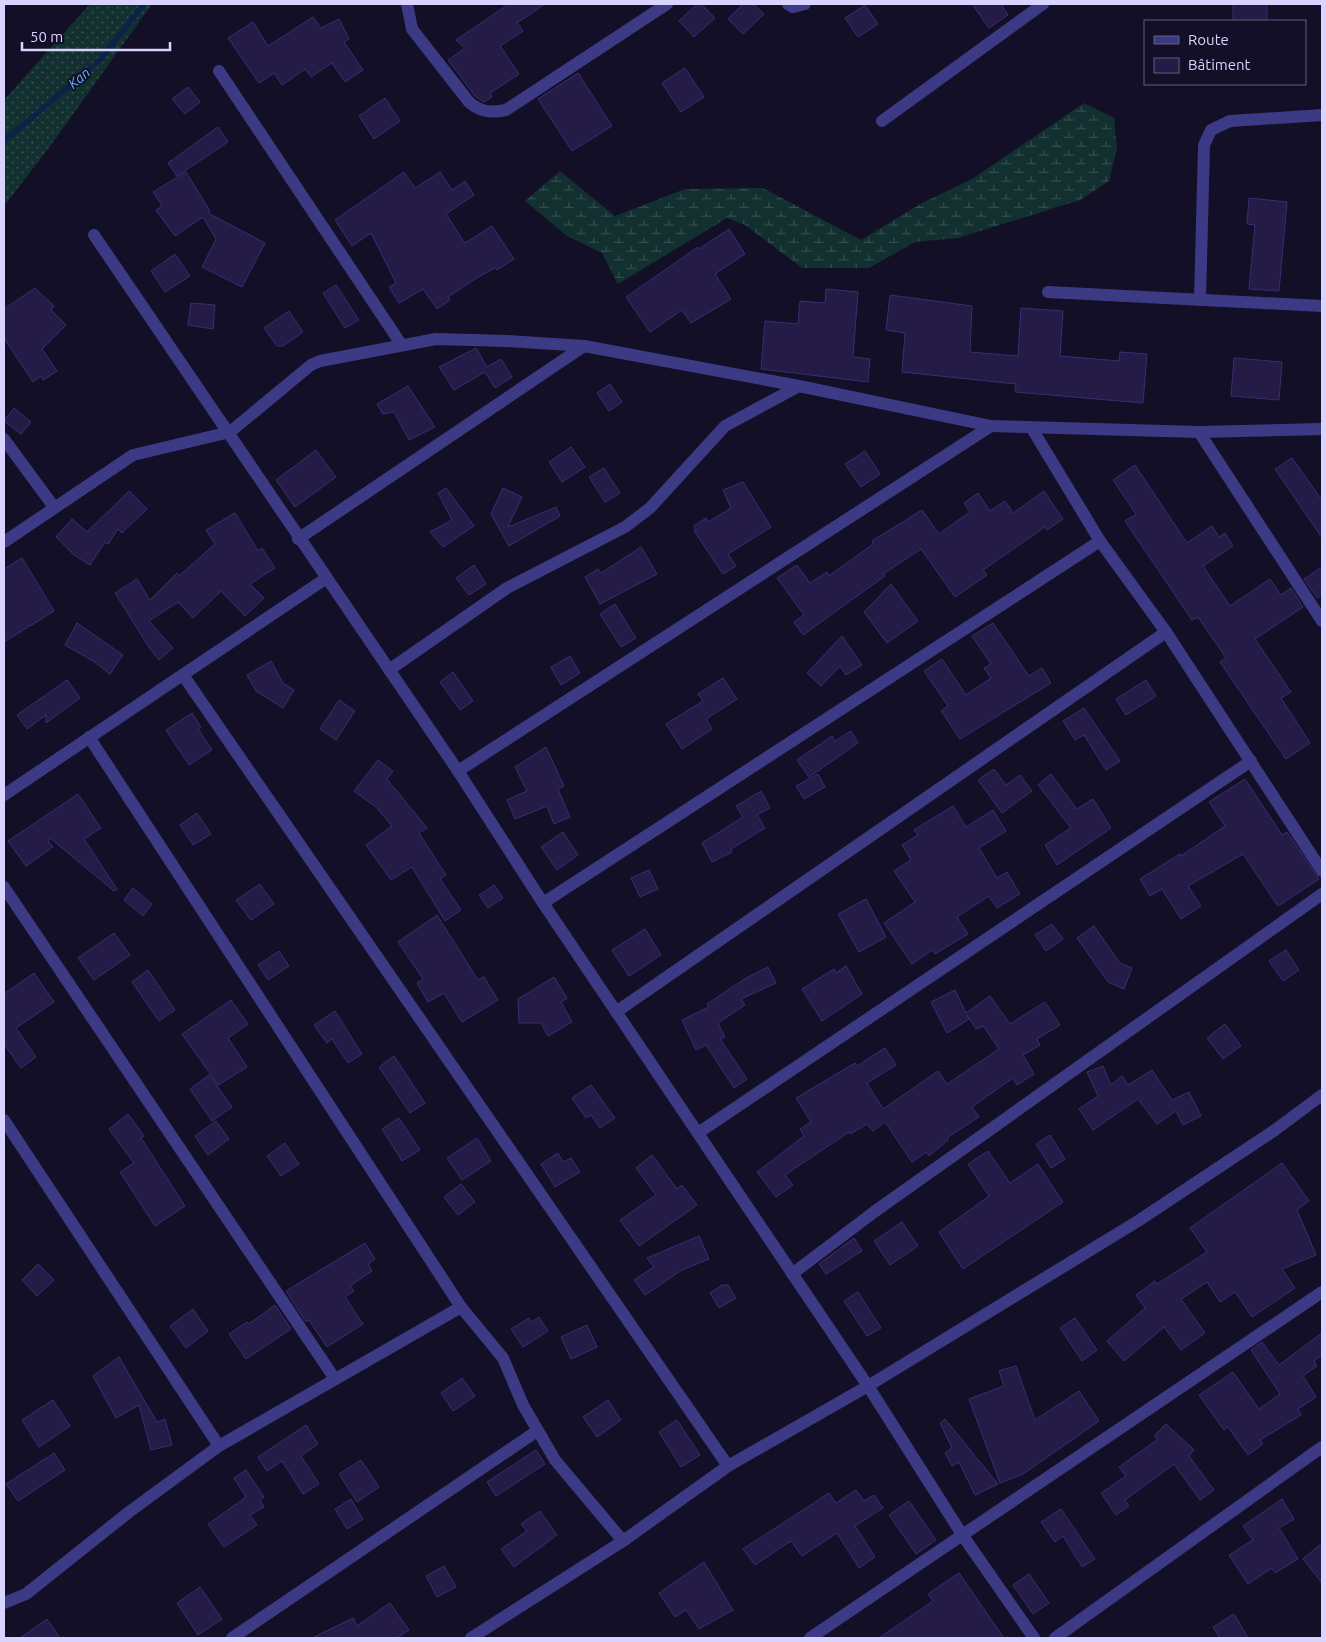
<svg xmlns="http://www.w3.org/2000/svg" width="1326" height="1642" font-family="Ubuntu,sans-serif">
	<defs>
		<pattern id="grass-dots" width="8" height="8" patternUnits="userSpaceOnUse" patternTransform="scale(1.25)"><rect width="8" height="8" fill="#12302f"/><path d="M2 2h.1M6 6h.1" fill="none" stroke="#344d4e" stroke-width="1.8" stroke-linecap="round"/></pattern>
		<pattern id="wetland-marsh" width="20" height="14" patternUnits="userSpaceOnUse" patternTransform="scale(1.25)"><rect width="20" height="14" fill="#12302f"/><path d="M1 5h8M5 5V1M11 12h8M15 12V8" fill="none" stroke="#344d4e"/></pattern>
	</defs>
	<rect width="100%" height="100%" fill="#130f26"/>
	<!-- grass -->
	<polygon fill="url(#grass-dots)" points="90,4 152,4 48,149 4,206 4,100"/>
	<!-- wetland -->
	<polygon fill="url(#wetland-marsh)" points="1084,103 1114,118 1117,148 1109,181 1080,200 958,238 915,242 869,268 802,268 745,225 727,218 618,284 602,253 567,236 525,201 560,171 615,216 685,189 763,188 861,240 922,203 972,179"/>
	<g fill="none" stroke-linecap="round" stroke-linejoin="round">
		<!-- stream -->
		<polyline stroke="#0c2248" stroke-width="5.5" points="4,141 99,61 144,4"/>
	</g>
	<!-- building -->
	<g fill="#241b47" stroke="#3b2d73">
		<polygon points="509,4 545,4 517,23 523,31 500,46 519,74 490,93 492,97 484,102 475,96 448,60 465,48 456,40"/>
		<polygon points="697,4 701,4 715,18 694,37 679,21"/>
		<polygon points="743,4 753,4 764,14 743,34 728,19"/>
		<polygon points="972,4 1001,4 1008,15 989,28"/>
		<rect x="1233" y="4" width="34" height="17"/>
		<polygon points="865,5 878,24 858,37 845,18"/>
		<polygon points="313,17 321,28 339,19 349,39 344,42 363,70 345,82 332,63 311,77 305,69 282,85 274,73 259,83 228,38 253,22 268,46"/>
		<polygon points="685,68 704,97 681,112 662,83"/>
		<polygon points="578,73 612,126 572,151 538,99"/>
		<polygon points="188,87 200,102 185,114 172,99"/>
		<polygon points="385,98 400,121 374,139 359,116"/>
		<polygon points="218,127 228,142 177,176 168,163"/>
		<polygon points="186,172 210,211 208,213 265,243 242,287 202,267 216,239 203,217 175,236 156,210 162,206 153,192"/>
		<polygon points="404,172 415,188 440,172 452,190 465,181 474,195 446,214 465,243 492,226 514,259 497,270 495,268 478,277 448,297 450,300 437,309 423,289 399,303 389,287 396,283 371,233 352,246 335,220"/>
		<polygon points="1249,198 1287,202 1279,291 1249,289 1255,225 1247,224"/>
		<polygon points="729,229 745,254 715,274 731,299 691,323 682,310 650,332 626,297 698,247 699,249"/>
		<polygon points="175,254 190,276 165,292 151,271"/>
		<polygon points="336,285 359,320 345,328 323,293"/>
		<polygon points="35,288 54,306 51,310 66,325 42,349 57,371 43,380 41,376 33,382 4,338 4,309"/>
		<polygon points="826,289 858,292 853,357 870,359 868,382 761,369 765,321 798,324 800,301 825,303"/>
		<polygon points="890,295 972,306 970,352 1018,356 1021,308 1063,311 1060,356 1119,361 1120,352 1147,354 1143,403 1015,392 1016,384 902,372 905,333 886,330"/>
		<polygon points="191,303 215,305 213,329 188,325"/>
		<polygon points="289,311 303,332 283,346 277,346 264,328"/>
		<polygon points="476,348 487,367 501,359 512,377 495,388 485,372 454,390 439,367"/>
		<polygon points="1234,358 1282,362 1279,400 1231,396"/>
		<polygon points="610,384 622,402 609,411 597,393"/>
		<polygon points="408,386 435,427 409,440 394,412 383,414 377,404"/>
		<polygon points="14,408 31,422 21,434 4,421"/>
		<polygon points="571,447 585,467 562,482 549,462"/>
		<polygon points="316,450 336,477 295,507 276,480"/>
		<polygon points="865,451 880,474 861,487 845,464"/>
		<polygon points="1292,458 1322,500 1322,538 1275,469"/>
		<polygon points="1135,465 1187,543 1212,526 1219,537 1225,533 1233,546 1203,566 1230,606 1270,579 1281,595 1291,588 1303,607 1255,639 1291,692 1281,698 1310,743 1286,759 1220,662 1226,658 1198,617 1192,620 1125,521 1136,514 1113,480"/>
		<polygon points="604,468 620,493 605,502 589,477"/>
		<polygon points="743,482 771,527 728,554 736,566 723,574 694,531 696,530 694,526 706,518 708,522 731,508 723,490"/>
		<polygon points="446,488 474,526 443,547 430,532 452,520 438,493"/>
		<polygon points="503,488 522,497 508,527 556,507 560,516 509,546 491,514"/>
		<polygon points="129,491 147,509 122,533 118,529 108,544 105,542 90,565 74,555 56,537 72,519 87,532"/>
		<polygon points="1044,491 1063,519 1047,530 1045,527 983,570 987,575 955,597 921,549 883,574 885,576 803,635 794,622 804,615 777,578 797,565 810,583 827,572 829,576 873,544 872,541 922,510 939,534 970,512 964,503 978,493 990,511 1005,501 1013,513"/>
		<polygon points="235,513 258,551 262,548 275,568 250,584 264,598 245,616 221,591 193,618 178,602 149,621 173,648 159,660 150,649 115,593 137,579 150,600 177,573 179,576 215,544 206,530"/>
		<polygon points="641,547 657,574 600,604 585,577 598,569 601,573"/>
		<polygon points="22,558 54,611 30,626 27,625 28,627 4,642 4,569"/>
		<polygon points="474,565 486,584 469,595 456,578"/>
		<polygon points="1322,567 1322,595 1317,598 1304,579"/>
		<polygon points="891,584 918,621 887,643 864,612"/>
		<polygon points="615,604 636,638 621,647 600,614"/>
		<polygon points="77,623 123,655 110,674 93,661 65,645"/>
		<polygon points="993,623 1029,676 1042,668 1051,683 960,739 941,711 948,706 924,671 942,659 966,695 991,678 984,668 991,664 972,636"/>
		<polygon points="842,636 862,665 846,675 840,666 821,686 807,673"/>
		<polygon points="570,656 580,673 561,685 551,667"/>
		<polygon points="271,661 283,683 294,690 283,708 256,691 247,675"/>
		<polygon points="453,672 473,701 460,710 440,682"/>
		<polygon points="723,678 737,699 706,719 712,729 682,749 666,724 703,701 698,694"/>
		<polygon points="67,680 80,698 46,723 46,715 27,729 17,715"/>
		<polygon points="1146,680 1156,696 1126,715 1116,699"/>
		<polygon points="339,700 355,711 336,740 320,729"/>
		<polygon points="1084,708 1120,761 1106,770 1084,735 1075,740 1063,721"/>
		<polygon points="192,713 201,727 198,729 212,750 189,765 166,730"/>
		<polygon points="851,731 858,743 809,777 797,760 832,736 835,741"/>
		<polygon points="546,747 564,786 558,789 570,817 554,824 547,806 515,819 507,800 527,791 515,767"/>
		<polygon points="378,760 393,771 387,779 427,828 419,833 446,875 440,879 461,910 445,921 412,867 391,880 366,845 392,826 376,807 354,791"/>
		<polygon points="994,769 1006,785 1020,775 1032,791 1002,813 978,780"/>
		<polygon points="818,774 825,787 804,799 796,786"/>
		<polygon points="1051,774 1077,809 1093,799 1111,828 1057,865 1045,845 1071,828 1038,785"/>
		<polygon points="1245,779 1282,835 1287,832 1319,879 1278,906 1243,854 1188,886 1201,906 1181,919 1162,889 1150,896 1140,879 1180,854 1181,856 1225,826 1209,802"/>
		<polygon points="761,791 770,808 757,815 765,828 731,849 732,852 712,862 702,843 743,817 736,806"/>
		<polygon points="78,794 101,828 84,839 117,889 114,891 50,838 48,841 53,847 26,866 8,841"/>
		<polygon points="953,806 966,827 993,810 1006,831 979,848 997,878 1007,872 1020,894 997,908 989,896 957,917 968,934 935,954 932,950 912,964 884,923 915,902 894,871 911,860 902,845 918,835 914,830"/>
		<polygon points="197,813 211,834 193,845 180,825"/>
		<polygon points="563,832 578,855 557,870 541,847"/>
		<polygon points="649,870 658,889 640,897 631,878"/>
		<polygon points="260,884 274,904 251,920 236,900"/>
		<polygon points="494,885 503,898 488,908 479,895"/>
		<polygon points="133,888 152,904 143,916 124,900"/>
		<polygon points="866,899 886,937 859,952 838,914"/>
		<polygon points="437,915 478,980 484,977 498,1000 462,1022 444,993 428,1002 417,983 423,979 398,942"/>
		<polygon points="1052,924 1063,939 1046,951 1035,935"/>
		<polygon points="1094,926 1120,963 1132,968 1124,989 1108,982 1077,938"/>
		<polygon points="645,929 661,955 629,976 612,950"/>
		<polygon points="114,933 130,955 94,980 78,958"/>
		<polygon points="1286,950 1299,970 1283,981 1269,961"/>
		<polygon points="279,951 289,966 268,980 258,965"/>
		<polygon points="846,966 862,994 822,1021 802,989 834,969 836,973"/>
		<polygon points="768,967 776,983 741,999 745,1005 718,1023 725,1037 720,1039 747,1079 734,1088 706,1045 696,1050 682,1020 709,1007 707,1004 746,978"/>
		<polygon points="148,970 175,1010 159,1021 132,982"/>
		<polygon points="34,973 54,1002 16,1028 36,1057 21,1068 4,1044 4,994"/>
		<polygon points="554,977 567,998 561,1002 572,1022 548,1036 541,1023 519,1023 518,999"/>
		<polygon points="955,990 966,1013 990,996 1010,1024 1045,1002 1060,1025 1037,1039 1040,1045 1023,1055 1034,1074 1017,1085 1013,1078 972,1107 979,1117 948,1137 948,1140 929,1156 926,1152 912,1162 885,1122 873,1131 867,1124 850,1134 849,1132 785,1175 793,1185 776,1197 757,1172 804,1136 800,1129 811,1122 796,1098 855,1063 857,1066 885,1048 896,1065 867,1083 883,1109 938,1071 947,1084 999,1049 983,1026 976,1029 967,1015 969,1019 947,1033 931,1002"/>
		<polygon points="231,1000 248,1024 228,1038 247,1067 218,1085 182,1034"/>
		<polygon points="335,1011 362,1054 348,1063 332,1039 327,1043 314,1025"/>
		<polygon points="1225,1024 1241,1046 1223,1059 1207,1038"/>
		<polygon points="394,1056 425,1103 410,1113 379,1067"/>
		<polygon points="1103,1066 1111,1085 1122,1076 1128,1085 1152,1070 1172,1100 1189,1092 1201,1116 1183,1125 1176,1111 1157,1124 1138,1099 1093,1130 1079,1109 1098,1096 1087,1072"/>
		<polygon points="209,1075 232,1107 212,1121 190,1089"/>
		<polygon points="591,1085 615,1118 600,1128 591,1115 586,1118 572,1098"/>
		<polygon points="128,1114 144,1136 141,1138 185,1206 155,1226 120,1172 134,1163 109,1129"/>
		<polygon points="399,1118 420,1150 402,1161 382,1129"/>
		<polygon points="216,1121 229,1139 208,1155 195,1136"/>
		<polygon points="1050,1135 1065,1159 1051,1168 1036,1144"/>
		<polygon points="477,1138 491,1161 462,1180 447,1158"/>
		<polygon points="285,1143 299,1164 281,1176 267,1156"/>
		<polygon points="988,1151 1010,1183 1038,1164 1063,1202 963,1269 939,1232 989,1196 968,1164"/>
		<polygon points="558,1153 563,1162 571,1158 580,1172 555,1187 541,1164"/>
		<polygon points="652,1155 677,1189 682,1185 697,1205 639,1246 620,1220 656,1195 636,1168"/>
		<polygon points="1282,1163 1309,1201 1297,1210 1316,1255 1282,1269 1295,1288 1252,1317 1235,1292 1220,1302 1207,1282 1181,1299 1205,1333 1181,1350 1164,1327 1124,1361 1107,1341 1145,1308 1136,1295 1155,1281 1157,1284 1207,1252 1190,1228"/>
		<polygon points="461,1184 475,1202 458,1215 444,1197"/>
		<polygon points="902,1222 918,1246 890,1265 874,1241"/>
		<polygon points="699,1236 709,1259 682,1270 645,1295 634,1280 654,1267 647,1258"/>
		<polygon points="854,1238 862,1251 826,1274 819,1264"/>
		<polygon points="365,1243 375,1259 368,1264 372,1271 350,1286 354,1291 345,1297 363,1324 327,1347 309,1320 306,1322 286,1291"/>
		<polygon points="38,1264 54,1280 37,1296 22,1280"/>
		<polygon points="722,1285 728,1285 736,1298 719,1308 710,1293"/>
		<polygon points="858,1292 881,1328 867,1336 844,1301"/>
		<polygon points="275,1305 291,1329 246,1359 229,1334 247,1322 249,1324"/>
		<polygon points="193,1309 208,1331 186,1348 170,1326"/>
		<polygon points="539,1317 548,1331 523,1347 511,1329 529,1318 532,1322"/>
		<polygon points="1075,1318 1097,1350 1082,1361 1060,1328"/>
		<polygon points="587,1325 597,1347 571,1359 561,1337"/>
		<polygon points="1322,1333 1322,1355 1314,1361 1317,1366 1303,1376 1316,1397 1298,1409 1301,1415 1260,1440 1263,1444 1248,1455 1228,1427 1224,1430 1199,1395 1233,1372 1259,1409 1280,1394 1251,1350 1262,1342 1279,1365"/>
		<polygon points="119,1357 157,1422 165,1419 172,1445 151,1450 139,1405 116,1418 93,1376"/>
		<polygon points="1016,1366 1035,1420 1079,1391 1099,1421 1023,1474 1000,1483 969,1399 1004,1386 999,1371"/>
		<polygon points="462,1378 475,1396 453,1411 441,1393"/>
		<polygon points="53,1400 70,1426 39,1447 22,1420"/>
		<polygon points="608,1400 621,1420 597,1437 583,1417"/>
		<polygon points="945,1419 971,1451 998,1484 975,1495 959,1462 952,1466 945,1453 952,1448 940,1423"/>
		<polygon points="677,1420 700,1455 681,1467 659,1432"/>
		<polygon points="1166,1424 1194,1450 1189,1456 1214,1490 1200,1500 1174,1464 1125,1500 1129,1506 1116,1515 1101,1493 1126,1476 1119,1467 1158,1439 1154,1436"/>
		<polygon points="306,1425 318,1444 301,1456 319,1484 303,1494 282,1461 267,1471 258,1457"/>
		<polygon points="536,1450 545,1464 496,1496 487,1482"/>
		<polygon points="54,1453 65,1470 18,1501 6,1484"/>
		<polygon points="361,1460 379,1487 357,1502 339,1474"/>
		<polygon points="246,1470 264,1497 260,1500 264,1507 250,1515 257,1525 224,1547 208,1524 246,1497 234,1478"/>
		<polygon points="856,1490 864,1501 874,1495 883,1508 855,1526 875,1557 859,1568 837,1533 802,1556 791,1541 755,1565 743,1549 829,1493 836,1503"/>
		<polygon points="351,1499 363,1519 347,1529 335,1509"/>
		<polygon points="1282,1499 1294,1519 1279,1528 1298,1559 1275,1573 1272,1568 1248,1584 1229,1555 1253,1540 1243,1526"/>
		<polygon points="909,1501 936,1540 916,1554 889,1515"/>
		<polygon points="1061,1509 1095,1559 1082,1567 1063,1536 1055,1542 1041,1522"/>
		<polygon points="540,1511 557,1535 514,1567 501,1549 527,1531 521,1524"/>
		<polygon points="1322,1543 1322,1583 1303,1559"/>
		<polygon points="704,1562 733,1610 699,1629 686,1610 675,1617 659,1593"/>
		<polygon points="444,1566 456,1587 437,1597 426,1576"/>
		<polygon points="959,1573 1004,1638 879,1638 933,1601 928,1594"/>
		<polygon points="1029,1574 1049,1603 1033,1614 1013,1585"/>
		<polygon points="200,1587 222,1619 198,1635 177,1603"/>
		<polygon points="390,1603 409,1630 397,1638 312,1638 353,1618 357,1626"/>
		<polygon points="1234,1614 1248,1638 1220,1638 1213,1627"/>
		<polygon points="47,1619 60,1638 20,1638"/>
	</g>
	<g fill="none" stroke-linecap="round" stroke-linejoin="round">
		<!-- street -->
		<g stroke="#3d3a85" stroke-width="12">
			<path d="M 407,4 L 412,29 L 469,102 C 480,112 491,113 506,110 L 667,4"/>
			<polyline points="788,4 793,7 805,4"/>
			<polyline points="219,71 401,344"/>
			<polyline points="882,121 1043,4"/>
			<polyline points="94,235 458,771 543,903 868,1386 963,1536 1034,1638"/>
			<polyline points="1048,292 1322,306"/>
			<polyline points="1200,300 1204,145 1211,130 1230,121 1322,115"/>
			<polyline points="1031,427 1100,541 1166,632 1322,871"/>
			<polyline points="1199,432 1322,621"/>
			<polyline points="4,439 54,507"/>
			<polyline points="298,539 584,346"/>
			<polyline points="4,542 133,455 230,432 311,365 320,361 436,339 507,341 584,346 799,386 991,426 1199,432 1322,429"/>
			<polyline points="389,670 507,588 625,527 650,508 725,426 799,386"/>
			<polyline points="183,675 728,1466"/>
			<polyline points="89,737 461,1307 503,1358 523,1405 555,1460 623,1541"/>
			<polyline points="458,771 991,426"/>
			<polyline points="4,795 325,579"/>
			<polyline points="4,887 335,1379"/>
			<polyline points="543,903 1100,541"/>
			<polyline points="616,1012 1166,632"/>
			<polyline points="4,1120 219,1446"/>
			<polyline points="698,1133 1251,761"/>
			<polyline points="792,1274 874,1212 1322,894"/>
			<polyline points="4,1603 26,1594 129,1512 219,1446 461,1307"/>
			<polyline points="232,1638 537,1431"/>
			<polyline points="471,1638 623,1541 728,1466 868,1386 1138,1221 1275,1130 1322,1095"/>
			<polyline points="810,1638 1322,1292"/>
			<polyline points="1055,1638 1322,1447"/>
		</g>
	</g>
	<g text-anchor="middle" stroke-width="4" stroke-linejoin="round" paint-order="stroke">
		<!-- water labels -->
		<g font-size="14" font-style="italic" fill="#62b6ff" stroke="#130f26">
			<text transform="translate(79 78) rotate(-40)" y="5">Kan</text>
		</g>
	</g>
	<!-- border -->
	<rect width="1326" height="1642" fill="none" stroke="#d9d4ff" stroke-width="10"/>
	<!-- legend -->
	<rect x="1144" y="20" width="162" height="65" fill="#130f26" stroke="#625e7d"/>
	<rect x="1154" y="36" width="25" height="8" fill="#3d3a85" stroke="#625e7d"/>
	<text x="1188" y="45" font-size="15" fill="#d9d4ff">Route</text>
	<rect x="1154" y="58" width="25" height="15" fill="#241b47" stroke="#625e7d"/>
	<text x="1188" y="70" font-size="15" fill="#d9d4ff">Bâtiment</text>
	<!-- scale -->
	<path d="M22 42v8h148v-8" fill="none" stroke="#d9d4ff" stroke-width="2.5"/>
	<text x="30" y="42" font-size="15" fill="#d9d4ff" stroke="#130f26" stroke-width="4" paint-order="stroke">50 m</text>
</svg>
